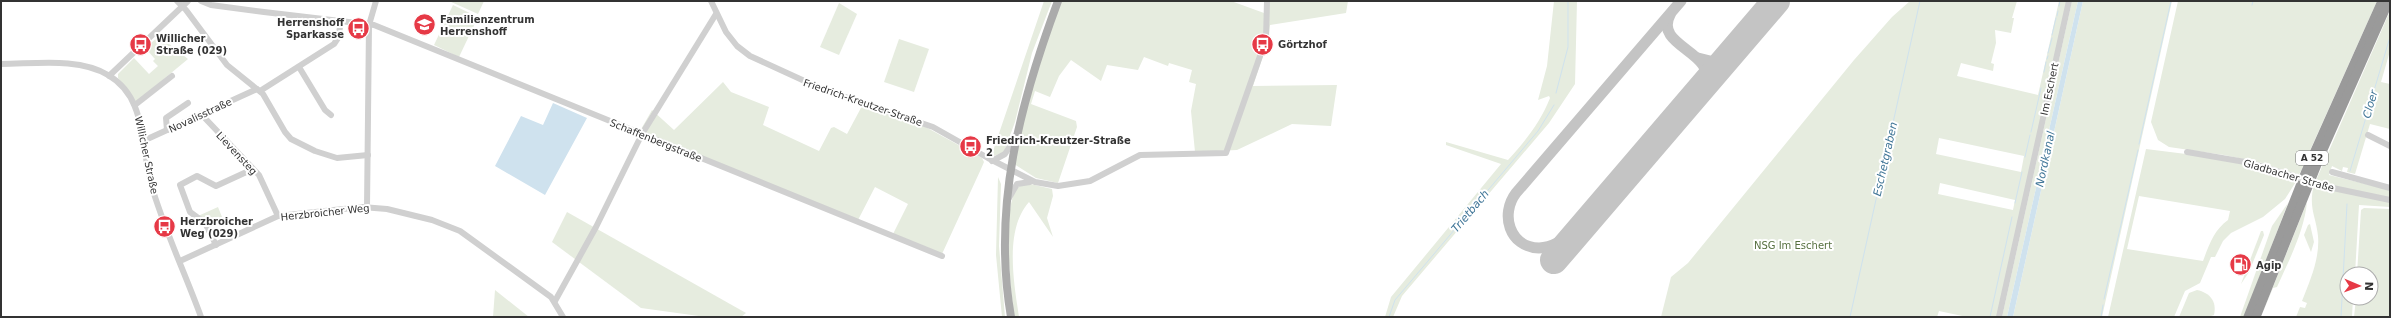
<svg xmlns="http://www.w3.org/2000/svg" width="2391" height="318" font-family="'DejaVu Sans',sans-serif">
	<rect width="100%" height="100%" fill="#fff"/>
	<!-- green -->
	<g fill="#e6ecdf" fill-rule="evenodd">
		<polygon points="449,1 484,1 478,14"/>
		<polygon points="1044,1 1052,1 1032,53 1015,122 1004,152 994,156 993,151"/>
		<polygon points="1061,1 1231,1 1264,13 1264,1 1348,1 1346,13 1270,25 1268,41 1253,86 1337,85 1331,126 1292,124 1237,150 1195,152 1191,111 1196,84 1189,82 1192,70 1169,63 1168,66 1144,57 1138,70 1107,65 1101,81 1071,60 1059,76 1050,97 1035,91 1031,104 1076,121 1077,127 1058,183 1036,178 1014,164 1032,84"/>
		<path d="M 1554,1 L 1577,1 L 1575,84 L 1549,123 L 1402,296 L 1393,317 L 1385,317 L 1391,297 L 1501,164 L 1446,145 L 1446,142 L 1508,160 C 1526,140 1540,123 1550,98 L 1549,96 L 1538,100 L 1547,66 Z"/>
		<path d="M 1910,1 L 2017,1 L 2012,18 L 2014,18 L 2011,33 L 1995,30 L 1996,43 L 1991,63 L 1994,64 L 1993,71 L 1961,63 L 1957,76 L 2038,95 L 2059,1 L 2068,1 L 1997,317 L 1967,317 L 1939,311 L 1937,317 L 1661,317 L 1671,277 L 1688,263 L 1854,60 L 1892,17 ZM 1939,138 L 2024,156 L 2021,172 L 1936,154 ZM 1940,183 L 2015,200 L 2013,210 L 1938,194 Z"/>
		<polygon points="2072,1 2078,1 2007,317 2002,317"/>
		<polygon points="2083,1 2172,1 2102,317 2013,317"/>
		<polygon points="2178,1 2377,1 2299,175 2262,163 2224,155 2169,147 2158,140 2151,122"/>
		<polygon points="839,3 857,14 839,55 820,47"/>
		<polygon points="453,5 478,17 459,57 434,45"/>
		<path d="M 2390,11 L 2390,51 L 2381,82 L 2390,84 L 2390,129 L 2370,124 L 2355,174 L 2347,172 L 2348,168 L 2343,167 L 2342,171 L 2332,166 L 2329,175 L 2390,190 L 2390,207 L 2359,205 L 2355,274 L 2347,274 L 2347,298 L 2353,298 L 2352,317 L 2296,317 L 2300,307 L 2305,308 L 2307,303 L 2302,301 C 2310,281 2320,258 2318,236 C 2316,216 2308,207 2314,185 Z"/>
		<polygon points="159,36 188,59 136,102 118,78 118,74 134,58 149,74 158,66 153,61 155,59 148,51 144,54 141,52"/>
		<polygon points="899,39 929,49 914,92 884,82"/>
		<polygon points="723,82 731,92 769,107 763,125 819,151 831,128 834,127 847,134 862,106 922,125 982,158 984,162 981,169 942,254 893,234 908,204 875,187 858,220 640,131 652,110 674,130"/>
		<path d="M 2146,149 L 2194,155 L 2259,167 L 2297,180 L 2285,199 L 2263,217 L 2231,233 L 2223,241 L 2215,257 L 2211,257 L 2200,283 L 2185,291 L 2174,317 L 2108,317 ZM 2139,196 L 2230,211 L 2228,220 C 2214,230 2209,245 2203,261 L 2127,249 Z"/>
		<polygon points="998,177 1001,184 999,246 1005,317 1002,317 996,255"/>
		<path d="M 1026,183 L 1052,189 L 1053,196 L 1047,218 L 1053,237 L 1029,202 C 1004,230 1014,283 1019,317 L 1014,317 C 1011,288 1002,214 1016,189 C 1018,186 1022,185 1026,183 Z"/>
		<path d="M 2307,202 C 2304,232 2289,260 2277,287 L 2273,288 L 2261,317 Z"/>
		<polygon points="2288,203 2244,317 2240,317 2272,226"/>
		<polygon points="218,207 222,217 208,223 198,216"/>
		<polygon points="2364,208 2390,209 2390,317 2354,317 2356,298 2371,298 2371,274 2357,274 2361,210"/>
		<polygon points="567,212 746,313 741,317 706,317 641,308 552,242"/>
		<polygon points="2310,224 2314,242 2311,252 2304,235 2308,225"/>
		<polygon points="2261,231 2263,231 2264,235 2249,272 2241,284"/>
		<polygon points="495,290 529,317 493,317"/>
		<path d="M 2197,290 C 2210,293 2217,301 2214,315 L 2208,317 L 2179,317 L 2189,293 Z"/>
	</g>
	<!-- water -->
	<g fill="#cfe2ee">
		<polygon points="2078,1 2083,1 2013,317 2007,317"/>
		<polygon points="553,103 587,118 545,195 495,166 521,116 543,125"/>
	</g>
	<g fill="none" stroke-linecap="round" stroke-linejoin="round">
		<!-- stream -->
		<g stroke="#cfe2ee" stroke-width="1">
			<polyline points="2252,5 2253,1"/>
			<polyline points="2059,6 2060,1"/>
			<polyline points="2057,16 2058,11"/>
			<polyline points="2052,35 2056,18"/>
			<polyline points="2048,53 2052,38"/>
			<polyline points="2047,59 2048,56"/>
			<polyline points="2044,72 2046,62"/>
			<polyline points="1556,93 1568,47 1568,1"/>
			<polyline points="2031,132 2041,88"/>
			<polyline points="2139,144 2171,1"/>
			<polyline points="2025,157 2030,135"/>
			<polyline points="2350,171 2390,37"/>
			<polyline points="2015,203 2022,172"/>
			<polyline points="2104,299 2138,150"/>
			<polyline points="1389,317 1395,300 1538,131 1554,105"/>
			<polyline points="1850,317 1920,1"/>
			<polyline points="1990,317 2012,217"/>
			<polyline points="2101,317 2103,305"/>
			<polyline points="2341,317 2347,204"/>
		</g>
		<!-- taxiway -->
		<g stroke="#c4c4c4" stroke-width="11">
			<path d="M 1670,15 C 1653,47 1720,52 1704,86"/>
			<polyline points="1698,58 1714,62 1732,53"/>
			<path d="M 1583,227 C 1571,236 1554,248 1539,248 C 1509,247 1500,214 1516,193 L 1681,1"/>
		</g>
		<!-- runway -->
		<polyline stroke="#c4c4c4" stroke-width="28" points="1554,260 1776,1"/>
		<!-- minor -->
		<g stroke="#d0d0d0" stroke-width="6">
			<polyline points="177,1 186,10 227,65 263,94 285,132 291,139 315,151 337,158 368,155"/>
			<polyline points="201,1 211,5 264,12 374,25 942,256"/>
			<polyline points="711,1 726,32 737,46 750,56 822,89 933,127 988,158 1035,182 1058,186 1090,181 1140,155 1226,153 1266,39 1267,1"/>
			<path d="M 1,64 C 34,64 79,57 108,75 C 120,82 130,94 135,107 C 145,131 144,159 151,184 C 164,229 185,273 201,317"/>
			<polyline points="299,67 325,110 331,115"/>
			<polyline points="109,76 188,1"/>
			<polyline points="260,91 334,44 338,38 341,22"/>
			<polyline points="135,105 172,76"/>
			<polyline points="201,114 259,175 278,216"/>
			<polyline points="167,130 166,118 188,103"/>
			<polyline points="2368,135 2390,146"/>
			<polyline points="143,141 257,89"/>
			<polyline points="2187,152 2251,163 2287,174"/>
			<polyline points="992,161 1005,154 1015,138"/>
			<polyline points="2332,172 2390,188"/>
			<polyline points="2328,187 2390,200"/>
			<polyline points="1009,198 1017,184 1030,182"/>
			<polyline points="367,207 369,25 376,1"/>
			<polyline points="216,245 205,223 190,212 180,185 197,176 216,186 253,169"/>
			<polyline points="180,261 278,216 362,207 387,209 432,220 460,231 551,297 563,317"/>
			<polyline points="555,301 596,227 642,134 716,14"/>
			<polyline points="1999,317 2069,1"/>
		</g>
		<!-- major -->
		<path stroke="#ababab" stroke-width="8" d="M 1011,317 C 992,207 1020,103 1058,1"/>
		<!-- highway -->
		<g stroke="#9a9a9a" stroke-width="9">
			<polyline points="2248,317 2306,171 2382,1"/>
			<polyline points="2256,317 2322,152 2389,1"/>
		</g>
		<!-- minor-bridge -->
		<polyline stroke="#d0d0d0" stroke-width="6" points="2287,174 2328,187"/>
	</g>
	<!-- icons -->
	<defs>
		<symbol id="school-disc" viewBox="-11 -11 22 22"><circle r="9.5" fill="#e63946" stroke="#fff"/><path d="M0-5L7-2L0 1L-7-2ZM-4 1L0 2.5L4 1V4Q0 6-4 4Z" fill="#fff"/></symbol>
		<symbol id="bus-disc" viewBox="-11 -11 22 22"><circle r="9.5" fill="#e63946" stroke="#fff"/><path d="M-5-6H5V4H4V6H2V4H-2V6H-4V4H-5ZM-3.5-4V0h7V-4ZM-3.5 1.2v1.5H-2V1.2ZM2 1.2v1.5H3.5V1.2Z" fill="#fff"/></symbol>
		<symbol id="fuel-disc" viewBox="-11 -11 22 22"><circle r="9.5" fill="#e63946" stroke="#fff"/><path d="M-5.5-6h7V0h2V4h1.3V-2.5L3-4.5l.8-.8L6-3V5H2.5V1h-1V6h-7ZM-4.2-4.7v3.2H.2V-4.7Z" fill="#fff"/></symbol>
	</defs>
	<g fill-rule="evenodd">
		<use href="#school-disc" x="412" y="12" width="25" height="25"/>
		<use href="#bus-disc" x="346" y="16" width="25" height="25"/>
		<use href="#bus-disc" x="128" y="32" width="25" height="25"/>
		<use href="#bus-disc" x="1250" y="32" width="25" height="25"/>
		<use href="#bus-disc" x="958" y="134" width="25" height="25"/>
		<use href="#bus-disc" x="152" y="214" width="25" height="25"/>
		<use href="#fuel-disc" x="2228" y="252" width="25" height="25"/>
	</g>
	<g text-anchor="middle" stroke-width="4" stroke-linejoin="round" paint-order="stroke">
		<!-- shield labels -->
		<rect fill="#fff" stroke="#707070" stroke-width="1" x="2296" y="151" width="32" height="14" rx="3"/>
		<g font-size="9" font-weight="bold" fill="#333">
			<text x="2312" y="161">A 52</text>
		</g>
		<!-- poi labels -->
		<g font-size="10" font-weight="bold" fill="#333" stroke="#fff" text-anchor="start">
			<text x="440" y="23">Familienzentrum<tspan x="440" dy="12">Herrenshoff</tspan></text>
			<text x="344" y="26" text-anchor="end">Herrenshoff<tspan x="344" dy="12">Sparkasse</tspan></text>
			<text x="156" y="42">Willicher<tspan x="156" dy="12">Straße (029)</tspan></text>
			<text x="1278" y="48">Görtzhof</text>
			<text x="986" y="144">Friedrich-Kreutzer-Straße<tspan x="986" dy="12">2</tspan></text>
			<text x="180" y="225">Herzbroicher<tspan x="180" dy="12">Weg (029)</tspan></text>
			<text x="2256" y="269">Agip</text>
		</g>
		<!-- street labels -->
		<g font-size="10" fill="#333" stroke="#fff">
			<text transform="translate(2049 89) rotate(-78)" y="4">Im Eschert</text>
			<text transform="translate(863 102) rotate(19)" y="4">Friedrich-Kreutzer-Straße</text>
			<text transform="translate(200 115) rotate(-25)" y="4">Novalisstraße</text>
			<text transform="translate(656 140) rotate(22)" y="4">Schaffenbergstraße</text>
			<text transform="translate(237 153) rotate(47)" y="4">Lievensteg</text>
			<text transform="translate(147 155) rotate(78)" y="4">Willicher Straße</text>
			<text transform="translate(2289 175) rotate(16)" y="4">Gladbacher Straße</text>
			<text transform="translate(325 212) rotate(-6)" y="4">Herzbroicher Weg</text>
		</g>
		<!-- park labels -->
		<g font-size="10" fill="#56703f" stroke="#fff">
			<text x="1793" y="249">NSG Im Eschert</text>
		</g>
		<!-- water labels -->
		<g font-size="11" font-style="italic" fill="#3f7597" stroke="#fff">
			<text transform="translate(2370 104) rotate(-74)" y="4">Cloer</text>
			<text transform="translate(1885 159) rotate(-77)" y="4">Eschetgraben</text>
			<text transform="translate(2045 159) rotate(-78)" y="4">Nordkanal</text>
			<text transform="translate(1470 211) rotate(-50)" y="4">Trietbach</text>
		</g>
	</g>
	<!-- border -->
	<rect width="2391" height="318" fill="none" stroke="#333333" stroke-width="4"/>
	<!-- north arrow -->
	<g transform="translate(2359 286) rotate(92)"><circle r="19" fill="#ffffff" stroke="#adadad"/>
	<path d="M0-3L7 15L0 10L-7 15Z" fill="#e63946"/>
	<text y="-6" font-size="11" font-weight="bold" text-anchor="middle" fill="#333333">N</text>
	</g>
</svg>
